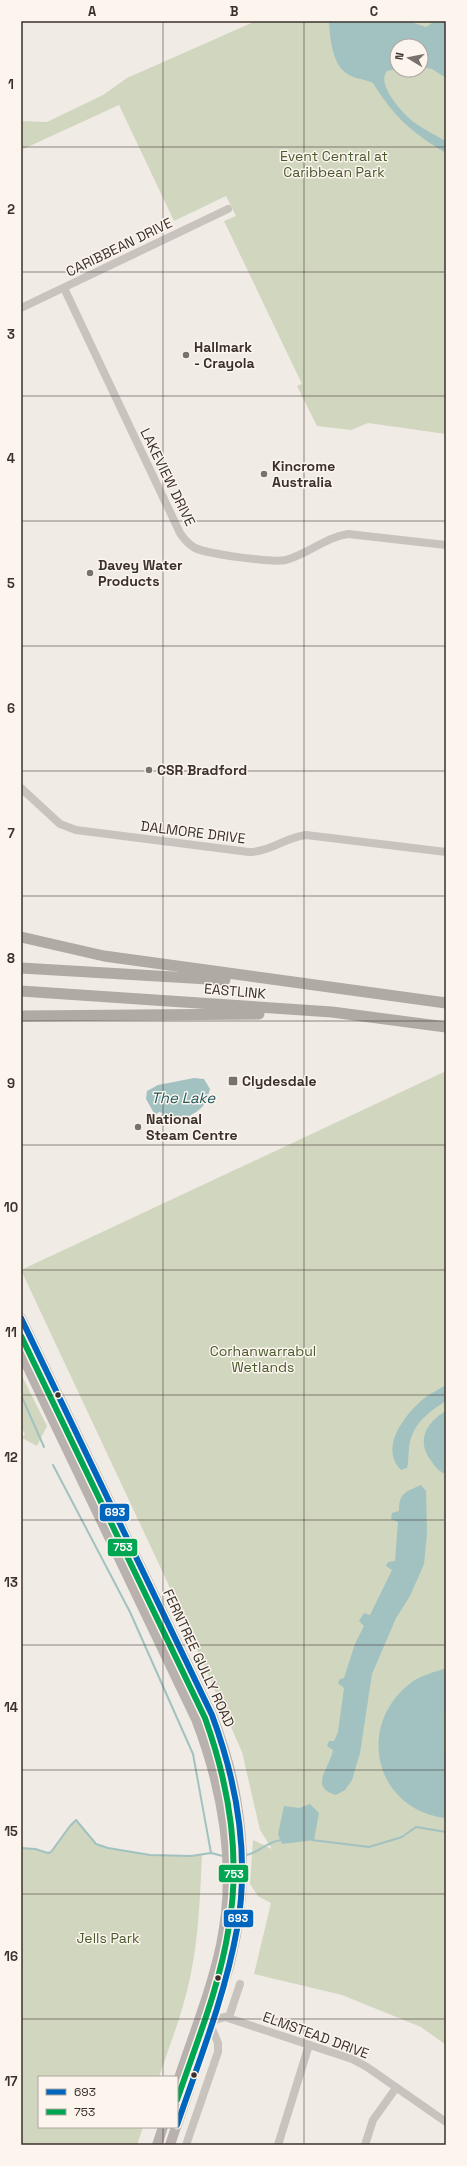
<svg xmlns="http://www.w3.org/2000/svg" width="467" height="2166" font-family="'Space Grotesk',sans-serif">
	<rect width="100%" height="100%" fill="#f0ebe5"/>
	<!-- green -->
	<g fill="#d1d6bf" fill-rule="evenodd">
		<path d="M 256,21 L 446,21 L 446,434 L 368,423 L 351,430 L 317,426 L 297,386 L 302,384 L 224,221 L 236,216 L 226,196 L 174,221 L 119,105 L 21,150 L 21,121 L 47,122 L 103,95 L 127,78 ZM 397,46 L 421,46 L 421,70 L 397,70 Z"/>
		<polygon points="446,1071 446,2045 421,2027 342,1995 254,1974 271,1903 258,1896 250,1884 253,1840 272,1849 260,1830 242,1752 165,1577 21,1270"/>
		<polygon points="21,1374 47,1426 37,1446 22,1438 25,1434 21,1427"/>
		<path d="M 76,1820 L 96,1844 L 103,1847 L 150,1855 L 191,1856 L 202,1854 C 200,1895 199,1937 190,1978 C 183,2012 170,2044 159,2077 L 39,2077 L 39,2127 L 143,2127 L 137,2145 L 21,2145 L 21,1848 L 35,1849 L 48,1853 L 51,1852 L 70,1826 Z"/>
	</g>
	<!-- water -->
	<g fill="#a1c2c1">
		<path d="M 329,21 L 408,21 L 426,27 L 435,21 L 446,21 L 446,78 L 432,69 L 421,67 L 421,46 L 397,46 L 397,69 L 387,71 C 376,84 401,111 411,120 C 421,128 435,135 446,141 L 446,153 C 411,132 394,117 373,83 C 365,79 356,79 349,75 C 332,66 330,38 329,21 Z"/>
		<path d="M 194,1078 L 204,1079 L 210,1089 C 205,1108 201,1110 183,1119 L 184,1123 L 182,1125 L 175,1120 L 174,1116 L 165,1119 L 160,1118 L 163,1113 L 159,1112 L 155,1115 L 146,1099 L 147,1091 L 158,1085 Z"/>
		<path d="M 446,1385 L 446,1401 C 427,1413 411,1425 409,1449 C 408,1455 409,1461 407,1468 L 401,1470 C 379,1448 404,1416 422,1400 C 429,1394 438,1390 446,1385 Z"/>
		<path d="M 446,1411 L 446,1474 C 440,1472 436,1468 432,1462 C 416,1442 425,1423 446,1411 Z"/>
		<path d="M 421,1485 L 426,1491 L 427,1533 L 424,1564 L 410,1596 L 396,1618 L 372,1674 L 360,1753 L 352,1780 L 345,1790 L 336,1795 C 308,1787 330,1768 333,1750 L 327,1746 L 329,1741 L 334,1741 L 338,1732 L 344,1688 L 338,1683 L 340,1679 L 344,1678 L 355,1644 L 364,1626 L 359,1621 L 364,1613 L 370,1615 L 392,1570 L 386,1566 L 388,1562 L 395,1561 L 398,1522 L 391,1519 L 392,1513 L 399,1511 C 399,1493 405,1492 421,1485 Z"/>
		<path d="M 446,1668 L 444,1749 L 446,1752 L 445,1818 C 374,1809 355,1724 412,1682 C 422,1675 435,1672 446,1668 Z"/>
		<polygon points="310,1804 319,1813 314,1840 282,1844 278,1834 284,1806 299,1808"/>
	</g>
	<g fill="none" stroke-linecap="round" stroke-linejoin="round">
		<!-- stream -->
		<g stroke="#a1c2c1" stroke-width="2">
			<polyline points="21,1395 44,1447"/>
			<polyline points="53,1465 130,1612 193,1754 211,1853"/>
			<polyline points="312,1840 369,1847 402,1837 416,1827 446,1832"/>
			<polyline points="21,1848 35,1849 48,1853 51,1852 70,1826 76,1820 96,1844 108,1848 150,1855 191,1856 211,1853 223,1856"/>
			<path d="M 246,1855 C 259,1853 266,1842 281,1840"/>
			<polyline points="230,1856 239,1856"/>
		</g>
		<!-- minor -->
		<g stroke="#c9c3be" stroke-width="8">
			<path d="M 64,288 L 180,533 C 184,539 188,544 195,548 C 208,554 272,563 286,560 C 308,554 326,537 348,534 L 446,545"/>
			<polyline points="21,308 228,209"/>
			<path d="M 21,788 L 60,824 L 76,830 L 249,852 C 270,852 286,837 306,835 L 446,852"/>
			<polyline points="229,2017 240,1984"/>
			<polyline points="186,2145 218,2052 218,2043 210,2024 217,2019 225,2017 352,2059 367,2067 446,2122"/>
			<polyline points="278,2145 309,2045"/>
			<polyline points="365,2145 373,2120 396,2088"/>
		</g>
		<!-- major -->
		<g stroke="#b8b1ad" stroke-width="10">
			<path d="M 21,1318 L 212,1715 C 243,1792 251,1877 231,1958 C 228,1973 222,1987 218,2001 C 205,2043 191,2084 177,2125"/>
			<path d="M 21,1353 L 196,1719 C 224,1792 237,1868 221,1945 C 211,1992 192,2038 177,2084"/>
			<polyline points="157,2145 163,2127"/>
			<polyline points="170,2145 176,2127"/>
		</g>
		<!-- highway -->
		<g stroke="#afaaa4" stroke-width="11">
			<polyline points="21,937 104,956 446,1003"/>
			<polyline points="21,968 225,980"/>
			<polyline points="21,991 332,1012 446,1027"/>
			<polyline points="21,1016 259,1014"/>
		</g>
		<defs>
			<path id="bus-1" d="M 21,1318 L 212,1715 C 237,1783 250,1856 237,1929 C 225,1996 199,2061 177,2125"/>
			<path id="bus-2" d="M 21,1336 L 205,1718 C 229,1785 241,1855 229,1926 C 220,1986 196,2044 177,2100"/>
		</defs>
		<!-- bus-1 casing -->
		<use href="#bus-1" stroke="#fbf5ee" stroke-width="9"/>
		<!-- bus-2 casing -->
		<use href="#bus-2" stroke="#fbf5ee" stroke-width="9"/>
		<!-- bus-1 -->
		<use href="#bus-1" stroke="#0065bd" stroke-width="6"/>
		<!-- bus-2 -->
		<use href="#bus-2" stroke="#00a651" stroke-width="6"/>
	</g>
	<!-- grid -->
	<path fill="none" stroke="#3b302b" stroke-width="1" stroke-opacity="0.55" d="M 163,21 L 163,2077M 304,21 L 304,2145M 21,147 L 446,147M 21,272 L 446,272M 21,396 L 446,396M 21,521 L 446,521M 21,646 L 446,646M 21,771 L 446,771M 21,896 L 446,896M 21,1021 L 446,1021M 21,1145 L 446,1145M 21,1270 L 446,1270M 21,1395 L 446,1395M 21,1520 L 446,1520M 21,1645 L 446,1645M 21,1770 L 446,1770M 21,1894 L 446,1894M 21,2019 L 446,2019M 163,2127 L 163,2145"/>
	<!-- markers -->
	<g fill="#7a716c" stroke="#fbf5ee" stroke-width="1.5">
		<circle cx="186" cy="355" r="4"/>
		<circle cx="264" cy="474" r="4"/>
		<circle cx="90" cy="573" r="4"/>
		<circle cx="149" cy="770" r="4"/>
		<rect x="228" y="1076" width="10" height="10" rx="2"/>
		<circle cx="138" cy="1127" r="4"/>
	</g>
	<g fill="#3b302b" stroke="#fbf5ee" stroke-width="1.5">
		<circle cx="58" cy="1395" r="3.5"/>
		<circle cx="218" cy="1978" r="3.5"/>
		<circle cx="194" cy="2075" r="3.5"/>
	</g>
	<g text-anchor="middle" stroke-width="3" stroke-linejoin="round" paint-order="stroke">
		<!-- park labels -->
		<g font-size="14" fill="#4a5a2e" stroke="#fbf5ee">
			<text x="334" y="161">Event Central at<tspan x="334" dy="16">Caribbean Park</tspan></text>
			<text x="263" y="1356">Corhanwarrabul<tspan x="263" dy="16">Wetlands</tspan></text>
			<text x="108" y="1943">Jells Park</text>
		</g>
		<!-- street labels -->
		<g font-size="14" fill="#3b302b" stroke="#fbf5ee">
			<text transform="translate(119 247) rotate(-26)" y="5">CARIBBEAN DRIVE</text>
			<text transform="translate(168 477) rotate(64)" y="5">LAKEVIEW DRIVE</text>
			<text transform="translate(193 832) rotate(7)" y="5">DALMORE DRIVE</text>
			<text transform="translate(235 991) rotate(5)" y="5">EASTLINK</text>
			<text transform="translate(199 1658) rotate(65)" y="5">FERNTREE GULLY ROAD</text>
			<text transform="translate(316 2035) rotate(20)" y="5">ELMSTEAD DRIVE</text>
		</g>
		<!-- poi labels -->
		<g font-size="14" font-weight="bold" fill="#3b302b" stroke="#fbf5ee" text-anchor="start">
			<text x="194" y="352">Hallmark<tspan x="194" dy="16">- Crayola</tspan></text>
			<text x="272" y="471">Kincrome<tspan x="272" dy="16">Australia</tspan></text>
			<text x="98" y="570">Davey Water<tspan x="98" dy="16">Products</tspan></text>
			<text x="157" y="775">CSR Bradford</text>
			<text x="242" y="1086">Clydesdale</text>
			<text x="146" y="1124">National<tspan x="146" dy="16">Steam Centre</tspan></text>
		</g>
		<!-- water labels -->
		<g font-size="15" font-style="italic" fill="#1f5a5e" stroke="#fbf5ee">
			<text x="183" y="1103">The Lake</text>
		</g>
	</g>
	<g stroke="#fbf5ee" stroke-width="1.5">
		<rect x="99" y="1503" width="31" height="19" rx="4" fill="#0065bd"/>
		<rect x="107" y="1538" width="31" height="19" rx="4" fill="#00a651"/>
		<rect x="218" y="1864" width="31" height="19" rx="4" fill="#00a651"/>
		<rect x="223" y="1909" width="31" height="19" rx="4" fill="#0065bd"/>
	</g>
	<g font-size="11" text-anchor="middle" font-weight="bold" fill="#fff">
		<text x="115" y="1516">693</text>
		<text x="123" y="1551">753</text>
		<text x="234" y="1878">753</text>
		<text x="238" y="1922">693</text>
	</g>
	<!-- border -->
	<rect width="467" height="2166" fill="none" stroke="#fbf5ee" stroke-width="44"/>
	<!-- legend -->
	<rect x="38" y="2076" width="140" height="52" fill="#fbf5ee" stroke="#aea6a0"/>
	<rect x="46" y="2089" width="20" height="6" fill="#0065bd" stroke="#aea6a0"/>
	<text x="74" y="2096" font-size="12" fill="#3b302b">693</text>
	<rect x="46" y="2109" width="20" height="6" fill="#00a651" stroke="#aea6a0"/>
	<text x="74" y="2116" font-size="12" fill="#3b302b">753</text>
	<!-- north arrow -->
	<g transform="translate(409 58) rotate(280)"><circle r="19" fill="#fbf5ee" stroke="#aea6a0"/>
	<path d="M0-3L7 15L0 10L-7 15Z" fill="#7a716c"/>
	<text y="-6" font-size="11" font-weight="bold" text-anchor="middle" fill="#3b302b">N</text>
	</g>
	<rect x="22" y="22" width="423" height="2122" fill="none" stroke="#3b302b" stroke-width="1.5"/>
	<g font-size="13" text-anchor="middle" font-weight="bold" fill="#3b302b">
		<text x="92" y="16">A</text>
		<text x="234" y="16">B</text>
		<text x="374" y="16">C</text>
		<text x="11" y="89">1</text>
		<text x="11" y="214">2</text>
		<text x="11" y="339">3</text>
		<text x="11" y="463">4</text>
		<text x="11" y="588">5</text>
		<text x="11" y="713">6</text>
		<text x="11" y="838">7</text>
		<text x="11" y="963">8</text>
		<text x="11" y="1088">9</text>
		<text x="11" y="1212">10</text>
		<text x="11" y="1337">11</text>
		<text x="11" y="1462">12</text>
		<text x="11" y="1587">13</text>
		<text x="11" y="1712">14</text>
		<text x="11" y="1836">15</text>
		<text x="11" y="1961">16</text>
		<text x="11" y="2086">17</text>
	</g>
</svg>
